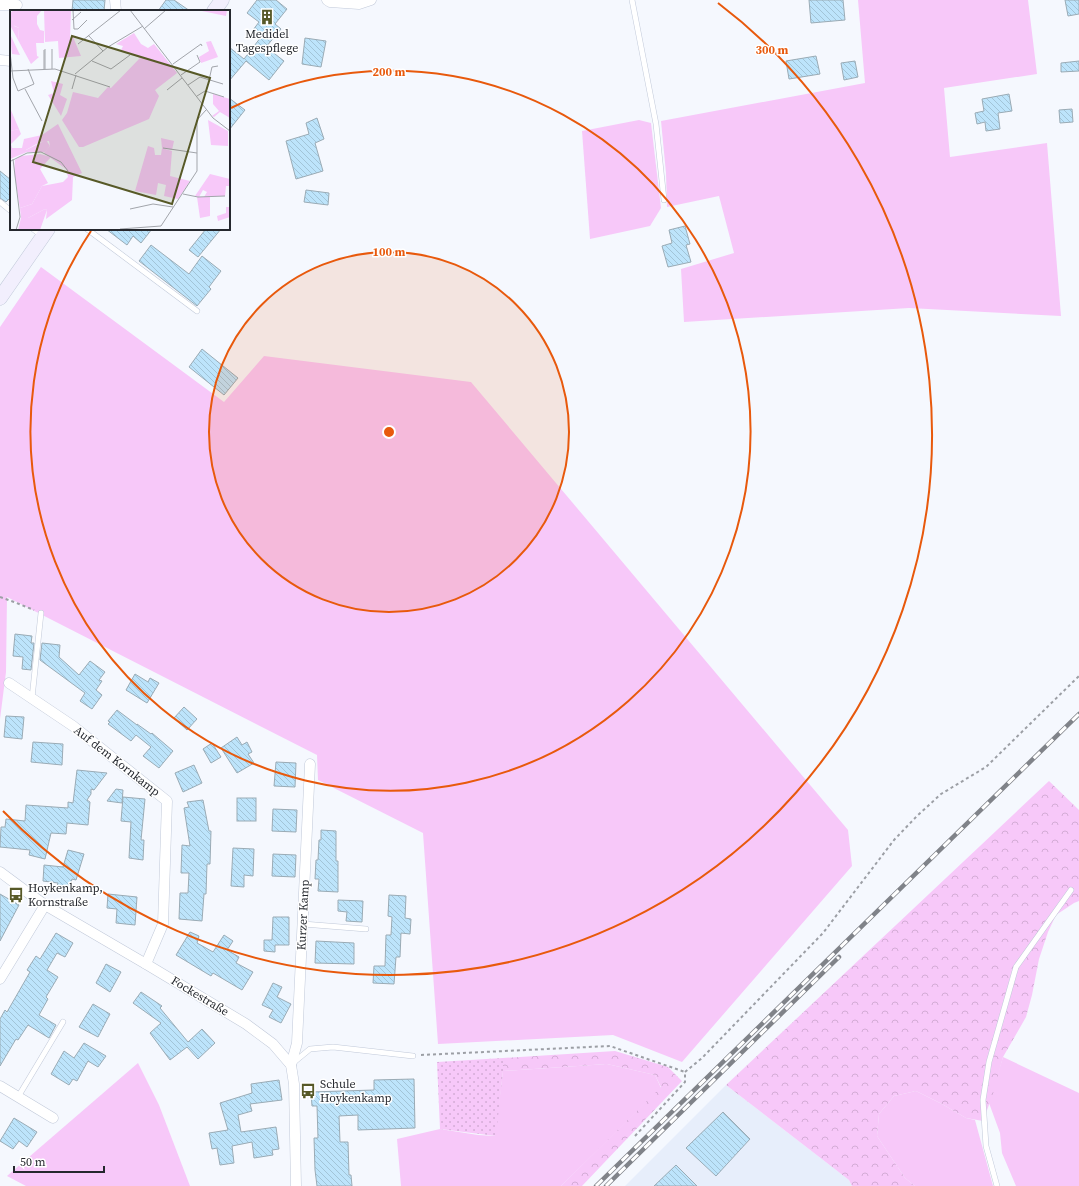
<svg xmlns="http://www.w3.org/2000/svg" width="1079" height="1186" font-family="'Source Serif 4',serif">
	<defs>
		<pattern id="forest-crowns" width="20" height="18" patternUnits="userSpaceOnUse"><rect width="20" height="18" fill="#f7c8f9"/><path d="M2 6a3 3 0 1 1 6 0M12 15a3 3 0 1 1 6 0" fill="none" stroke="#d4acd6"/></pattern>
		<pattern id="park-dots" width="8" height="8" patternUnits="userSpaceOnUse"><rect width="8" height="8" fill="#f7c8f9"/><path d="M2 2h.1M6 6h.1" fill="none" stroke="#d4acd6" stroke-width="1.8" stroke-linecap="round"/></pattern>
		<pattern id="building-back-hatch" width="6" height="6" patternUnits="userSpaceOnUse"><rect width="6" height="6" fill="#bde4fb"/><path d="M-1 5l2 2M0 0l6 6M5-1l2 2" fill="none" stroke="#a2c4d7"/></pattern>
	</defs>
	<rect width="100%" height="100%" fill="#f5f8fe"/>
	<!-- built -->
	<polygon fill="#e7eefb" points="726,1085 849,1180 852,1186 625,1186"/>
	<!-- grass -->
	<g fill="#f7c8f9">
		<polygon points="858,0 1028,0 1037,74 944,88 950,157 1047,143 1061,316 909,308 684,322 681,269 734,253 719,196 667,207 666,173 661,121 865,83"/>
		<polygon points="639,120 651,123 661,208 650,226 590,239 582,131"/>
		<polygon points="41,267 224,402 264,356 471,382 848,830 852,866 682,1062 613,1035 438,1044 423,833 318,780 317,755 7,597 6,672 0,719 0,327"/>
		<polygon points="1003,1057 1079,1093 1079,1186 1016,1186 1002,1153 1000,1133 989,1103"/>
		<polygon points="138,1063 159,1105 190,1186 26,1186 7,1176"/>
		<polygon points="607,1064 655,1075 661,1088 561,1186 401,1186 397,1139 440,1129 478,1135 495,1136 503,1071"/>
		<polygon points="916,1091 942,1104 966,1118 975,1120 993,1186 915,1186 905,1178 877,1136 879,1114 894,1096"/>
	</g>
	<!-- forest -->
	<g fill="url(#forest-crowns)">
		<polygon points="1049,781 1079,810 1079,901 1074,903 1056,915 1048,932 1039,959 1032,995 1026,1017 1003,1057 993,1094 983,1121 966,1118 942,1104 916,1091 894,1096 879,1114 877,1136 905,1178 915,1186 852,1186 849,1180 726,1085"/>
		<polygon points="615,1051 668,1067 682,1081 582,1186 561,1186 661,1087 655,1075 607,1064 503,1071 503,1058"/>
	</g>
	<!-- park -->
	<polygon fill="url(#park-dots)" points="503,1058 503,1071 496,1136 440,1129 437,1062"/>
	<!-- building -->
	<g fill="url(#building-back-hatch)" stroke="#9aabb5">
		<polygon points="73,0 105,0 104,11 72,11"/>
		<polygon points="166,0 174,0 190,11 158,11"/>
		<polygon points="257,0 276,0 287,9 275,24 281,29 266,47 284,61 269,80 246,61 229,81 229,47 244,59 261,37 253,30 259,22 247,13"/>
		<polygon points="809,0 843,0 845,20 811,23"/>
		<polygon points="1065,0 1079,0 1079,14 1068,16"/>
		<polygon points="305,38 326,41 321,67 302,64"/>
		<polygon points="816,56 820,74 789,79 786,61"/>
		<polygon points="855,61 858,77 844,80 841,63"/>
		<polygon points="1079,61 1079,71 1061,72 1061,63"/>
		<polygon points="1009,94 1012,111 998,113 1000,129 986,131 985,122 977,124 975,113 984,111 982,99"/>
		<polygon points="229,98 245,110 229,130"/>
		<polygon points="1072,109 1073,122 1060,123 1059,110"/>
		<polygon points="317,118 324,139 315,143 323,171 296,179 286,141 309,134 306,123"/>
		<polygon points="0,171 11,180 11,197 6,202 0,198"/>
		<polygon points="306,190 329,193 328,205 304,202"/>
		<polygon points="685,226 690,244 686,245 691,262 668,267 662,246 672,243 669,230"/>
		<polygon points="106,229 152,229 141,243 133,236 127,245"/>
		<polygon points="206,229 221,229 198,257 189,250"/>
		<polygon points="151,245 189,274 202,256 221,271 209,287 211,289 197,306 139,261"/>
		<polygon points="202,349 238,378 224,395 189,367"/>
		<polygon points="15,634 32,636 31,643 34,643 31,670 22,669 23,657 13,656"/>
		<polygon points="42,643 60,645 59,657 79,675 90,661 105,672 99,680 102,681 96,690 102,695 92,709 80,701 85,693 40,660"/>
		<polygon points="135,674 148,682 150,678 159,683 147,703 126,690"/>
		<polygon points="184,707 197,719 187,730 174,718"/>
		<polygon points="117,710 137,725 137,724 151,734 152,733 173,751 159,768 143,756 151,747 136,735 131,741 108,724 110,722 108,721"/>
		<polygon points="6,716 24,717 22,739 4,737"/>
		<polygon points="237,737 242,745 247,742 252,752 248,754 254,763 237,773 221,748"/>
		<polygon points="33,742 63,744 62,765 31,762"/>
		<polygon points="212,743 221,757 211,763 203,749"/>
		<polygon points="276,762 296,763 295,787 274,786"/>
		<polygon points="194,765 202,783 183,792 175,773"/>
		<polygon points="77,770 107,773 94,790 91,789 91,794 87,800 90,802 88,825 67,823 66,834 51,833 45,859 29,855 30,850 0,847 1,827 5,827 6,819 25,821 26,805 68,808 68,802 73,803"/>
		<polygon points="116,789 123,790 122,803 107,801"/>
		<polygon points="123,797 145,799 141,840 144,840 143,860 129,858 131,822 121,821"/>
		<rect x="237" y="798" width="19" height="23"/>
		<polygon points="203,800 209,831 211,831 210,864 207,864 206,894 204,894 202,921 179,919 180,893 188,893 189,873 181,873 182,845 190,846 184,808 189,807 187,802"/>
		<polygon points="273,809 297,810 296,832 272,831"/>
		<polygon points="321,830 336,831 336,861 338,861 338,892 318,891 319,879 315,879 316,860 318,860 319,840 321,840"/>
		<polygon points="233,848 254,849 253,876 244,875 244,887 231,886"/>
		<polygon points="68,850 84,854 76,880 72,879 69,890 57,886 58,883 43,881 44,865 63,867"/>
		<polygon points="273,854 296,855 295,877 272,876"/>
		<polygon points="0,894 19,905 0,941"/>
		<polygon points="108,894 137,897 135,925 116,923 117,909 107,908"/>
		<polygon points="389,895 406,896 405,918 411,919 410,934 401,933 400,957 396,957 394,984 373,983 374,966 385,966 386,935 391,935 392,917 388,916"/>
		<polygon points="338,900 363,901 362,922 346,921 347,912 338,911"/>
		<polygon points="273,917 289,917 289,945 275,945 275,952 264,951 264,940 272,940"/>
		<polygon points="190,932 199,936 197,943 213,952 224,935 233,941 227,950 239,957 236,963 253,972 242,990 213,973 211,976 176,955"/>
		<polygon points="56,933 73,943 65,957 57,953 47,970 58,977 46,997 48,999 39,1015 56,1025 49,1038 28,1025 18,1040 16,1039 0,1066 0,1019 5,1010 7,1012 30,972 27,970 36,956 40,959"/>
		<polygon points="316,941 354,943 354,964 315,963"/>
		<polygon points="106,964 121,972 110,992 96,983"/>
		<polygon points="273,983 282,987 277,997 291,1004 281,1023 269,1017 273,1010 262,1005"/>
		<polygon points="141,992 162,1006 160,1008 188,1042 202,1029 215,1043 198,1059 187,1047 170,1060 150,1033 161,1023 133,1003"/>
		<polygon points="93,1004 110,1014 98,1037 79,1027"/>
		<polygon points="84,1043 106,1056 98,1067 88,1061 77,1081 73,1079 69,1085 51,1074 64,1051 74,1058"/>
		<polygon points="414,1079 415,1128 358,1130 358,1115 339,1116 340,1142 348,1142 349,1175 351,1175 352,1186 317,1186 315,1170 314,1138 318,1138 317,1106 312,1106 311,1092 374,1090 374,1080"/>
		<polygon points="279,1080 282,1100 250,1104 252,1111 238,1115 241,1132 276,1127 279,1149 272,1150 273,1155 254,1158 252,1142 232,1146 234,1163 220,1165 217,1148 212,1149 209,1133 228,1130 220,1103 252,1093 251,1084"/>
		<polygon points="723,1112 750,1139 716,1176 686,1148"/>
		<polygon points="14,1118 37,1132 27,1147 19,1141 13,1149 0,1141"/>
		<polygon points="676,1165 697,1186 654,1186"/>
	</g>
	<g fill="none" stroke-linecap="round" stroke-linejoin="round">
		<defs>
			<g id="service">
				<polyline points="632,0 656,124 664,200"/>
				<polyline points="0,202 11,211"/>
				<polyline points="33,229 42,236"/>
				<polyline points="87,229 197,311"/>
				<polyline points="32,698 41,613"/>
				<polyline points="303,924 366,929"/>
				<polyline points="293,1063 310,1049 333,1047 413,1056"/>
				<polyline points="18,1097 63,1022"/>
				<polyline points="997,1186 986,1146 983,1100 989,1062 1016,967 1071,890"/>
			</g>
			<g id="minor">
				<polyline points="115,0 116,11"/>
				<polyline points="327,0 330,2 359,4 371,0"/>
				<polyline points="0,5 17,5"/>
				<polyline points="0,60 11,61"/>
				<polyline points="9,683 73,726 167,801 163,924 146,964"/>
				<polyline points="0,872 27,892 45,905 146,964 246,1024 273,1044 291,1065 294,1084 296,1186"/>
				<polyline points="0,979 45,905"/>
				<polyline points="291,1065 297,1043 310,764"/>
				<polyline points="0,1086 53,1118"/>
			</g>
			<g id="secondary">
				<polyline points="214,11 222,0"/>
				<polyline points="0,298 48,229"/>
			</g>
		</defs>
		<!-- service casing -->
		<use href="#service" stroke="#c1c9d9" stroke-width="6"/>
		<!-- minor casing -->
		<use href="#minor" stroke="#c1c9d9" stroke-width="11"/>
		<!-- secondary casing -->
		<use href="#secondary" stroke="#c1c9d9" stroke-width="15"/>
		<!-- path -->
		<g stroke="#9c9fa5" stroke-width="2" stroke-dasharray="3 3" stroke-linecap="butt">
			<polyline points="0,597 14,602 34,610"/>
			<polyline points="421,1055 610,1046 685,1072"/>
			<polyline points="685,1072 702,1058 823,933 894,840 917,816 941,794 986,767 1079,676"/>
			<polyline points="635,1136 685,1082 685,1072"/>
		</g>
		<!-- service -->
		<use href="#service" stroke="#fff" stroke-width="5"/>
		<!-- minor -->
		<use href="#minor" stroke="#fff" stroke-width="10"/>
		<!-- secondary -->
		<use href="#secondary" stroke="#f2effd" stroke-width="14"/>
		<defs>
			<g id="rail">
				<polyline points="596,1186 1079,714"/>
				<polyline points="606,1186 839,957"/>
			</g>
		</defs>
		<!-- rail casing -->
		<use href="#rail" stroke="#808389" stroke-width="4.5"/>
		<!-- rail -->
		<use href="#rail" stroke="#fff" stroke-width="3" stroke-dasharray="9" stroke-linecap="butt"/>
	</g>
	<!-- distance rings -->
	<circle cx="389" cy="432" r="180" fill="#e8590c" fill-opacity=".12"/>
	<g fill="none" stroke="#e8590c" stroke-width="2">
		<circle cx="389" cy="432" r="180"/>
		<path d="M231 108A360 360 0 1 1 91 231"/>
		<path d="M718 3A541 541 0 1 1 3 811"/>
	</g>
	<!-- icons -->
	<defs>
		<symbol id="building-bare" viewBox="-9 -9 18 18"><path d="M-4-6H4V6H1V3H-1V6H-4ZM-2.5-4.3h1.7v1.8h-1.7ZM.8-4.3h1.7v1.8H.8ZM-2.5-1h1.7V.8h-1.7ZM.8-1h1.7V.8H.8Z" fill="#575927" stroke="#fff" stroke-width="2.5" paint-order="stroke"/></symbol>
		<symbol id="bus-bare" viewBox="-9 -9 18 18"><path d="M-5-6H5V4H4V6H2V4H-2V6H-4V4H-5ZM-3.5-4V0h7V-4ZM-3.5 1.2v1.5H-2V1.2ZM2 1.2v1.5H3.5V1.2Z" fill="#575927" stroke="#fff" stroke-width="2.5" paint-order="stroke"/></symbol>
	</defs>
	<g fill-rule="evenodd">
		<use href="#building-bare" x="256" y="6" width="22" height="22"/>
		<use href="#bus-bare" x="5" y="884" width="22" height="22"/>
		<use href="#bus-bare" x="297" y="1080" width="22" height="22"/>
	</g>
	<g text-anchor="middle" stroke-width="3" stroke-linejoin="round" paint-order="stroke">
		<!-- poi labels -->
		<g font-size="12" fill="#25282e" stroke="#fff" text-anchor="start">
			<text x="267" y="38" text-anchor="middle">Medidel<tspan x="267" dy="14">Tagespflege</tspan></text>
			<text x="28" y="892">Hoykenkamp,<tspan x="28" dy="14">Kornstraße</tspan></text>
			<text x="320" y="1088">Schule<tspan x="320" dy="14">Hoykenkamp</tspan></text>
		</g>
		<!-- street labels -->
		<g font-size="12" fill="#25282e" stroke="#fff">
			<text transform="translate(117 761) rotate(38)" y="4">Auf dem Kornkamp</text>
			<text transform="translate(303 915) rotate(-87)" y="4">Kurzer Kamp</text>
			<text transform="translate(200 996) rotate(31)" y="4">Fockestraße</text>
		</g>
	</g>
	<!-- overview -->
	<g transform="translate(10 10)">
		<rect width="220" height="220" fill="#f5f8fe"/>
		<path d="M 8,0 L 32,0 L 27,6 L 27,14 L 30,20 L 34,21 L 34,33 L 26,33 L 27,46 L 29,47 L 21,54 L 8,30 L 9,18 L 3,15 L 2,6 ZM 34,0 L 61,0 L 60,29 L 63,27 L 71,46 L 49,48 L 48,31 L 35,32 ZM 187,0 L 217,0 L 216,6 ZM 124,23 L 131,34 L 138,38 L 144,34 L 167,63 L 145,80 L 149,86 L 139,109 L 73,137 L 69,137 L 52,110 L 57,103 L 63,82 L 88,88 L 98,77 L 101,78 L 130,48 L 111,40 L 113,36 L 106,34 ZM 201,31 L 208,47 L 191,53 L 189,47 L 199,41 L 196,32 ZM 41,71 L 53,74 L 50,85 L 57,89 L 51,106 L 38,85 L 44,83 ZM 203,84 L 220,89 L 220,108 L 210,102 L 204,107 L 202,106 L 209,101 L 203,94 ZM 0,98 L 9,119 L 0,121 ZM 198,110 L 218,121 L 218,136 L 201,135 ZM 151,128 L 164,131 L 162,140 L 152,138 ZM 36,130 L 40,136 L 35,142 L 17,142 L 0,149 L 0,140 L 16,140 ZM 138,136 L 144,138 L 145,145 L 151,145 L 152,138 L 162,141 L 160,166 L 180,171 L 168,189 L 154,186 L 156,175 L 148,173 L 146,185 L 125,181 ZM 30,144 L 41,147 L 30,159 L 38,173 L 32,176 L 22,194 L 10,198 L 4,162 L 5,150 L 11,146 ZM 200,164 L 220,169 L 220,176 L 216,176 L 215,186 L 200,186 L 200,206 L 190,208 L 187,187 L 194,187 L 197,182 L 193,180 L 189,187 L 185,186 ZM 35,199 L 37,200 L 30,220 L 8,220 L 11,208 L 18,208 Z" fill="#f7c8f9"/>
		<path d="M 4,0 L 8,0 L 2,7 L 4,16 L 9,18 L 8,30 L 0,15 L 0,3 ZM 0,24 L 10,45 L 2,44 ZM 48,114 L 72,163 L 63,167 L 62,190 L 36,209 L 37,200 L 35,199 L 18,208 L 11,208 L 10,198 L 22,194 L 32,176 L 53,172 L 58,167 L 56,159 L 34,143 L 40,136 L 39,131 L 30,132 L 14,141 L 0,140 L 0,121 L 9,119 L 11,124 L 1,134 L 2,138 L 12,138 L 14,129 L 32,125 Z" fill="#f7c8f9"/>
		<path d="M 216,197 L 220,197 L 220,207 L 208,211 L 207,206 L 216,203 Z" fill="#f7c8f9"/>
		<path fill="none" stroke="#a2a5ab" stroke-width="1" d="M 63,0 L 64,19 L 68,19 L 77,10M 120,0 L 203,108 L 220,121M 62,10 L 71,2M 134,19 L 156,0M 78,25 L 93,41M 68,34 L 111,0M 35,39 L 35,59M 34,40 L 34,59M 0,42 L 3,68 L 8,81 L 24,74 L 18,59M 82,51 L 101,59 L 120,45M 163,54 L 191,34 L 192,36M 42,59 L 42,39M 0,61 L 45,59 L 100,77M 65,64 L 98,37 L 133,16M 171,65 L 190,52 L 187,45M 199,70 L 202,57 L 208,56M 178,75 L 190,67 L 213,74M 15,79 L 32,111M 62,79 L 66,65M 157,80 L 172,68M 187,86 L 195,81 L 214,87M 153,138 L 187,143M 3,149 L 10,207 L 6,220M 1,151 L 17,143 L 31,142 L 51,152 L 58,161M 173,184 L 188,187 L 215,186M 120,199 L 143,194 L 163,197M 151,216 L 187,161 L 187,110 L 196,100M 110,219 L 151,216"/>
		<path fill="#575927" fill-opacity="0.15" stroke="#575927" stroke-width="2" d="M 62,26 L 200,68 L 162,194 L 23,152 Z"/>
		<rect width="220" height="220" fill="none" stroke="#25282e" stroke-width="2"/>
	</g>
	<circle cx="389" cy="432" r="6" fill="#e8590c" stroke="#fff" stroke-width="2"/>
	<g font-size="12" text-anchor="middle" font-weight="bold" fill="#e8590c" stroke="#fff" stroke-width="3" stroke-linejoin="round" paint-order="stroke">
		<text x="772" y="54">300 m</text>
		<text x="389" y="76">200 m</text>
		<text x="389" y="256">100 m</text>
	</g>
	<!-- scale -->
	<path d="M14 1166v6h90v-6" fill="none" stroke="#25282e" stroke-width="2"/>
	<text x="20" y="1166" font-size="12" fill="#25282e" stroke="#ffffff" stroke-width="3" paint-order="stroke">50 m</text>
</svg>
